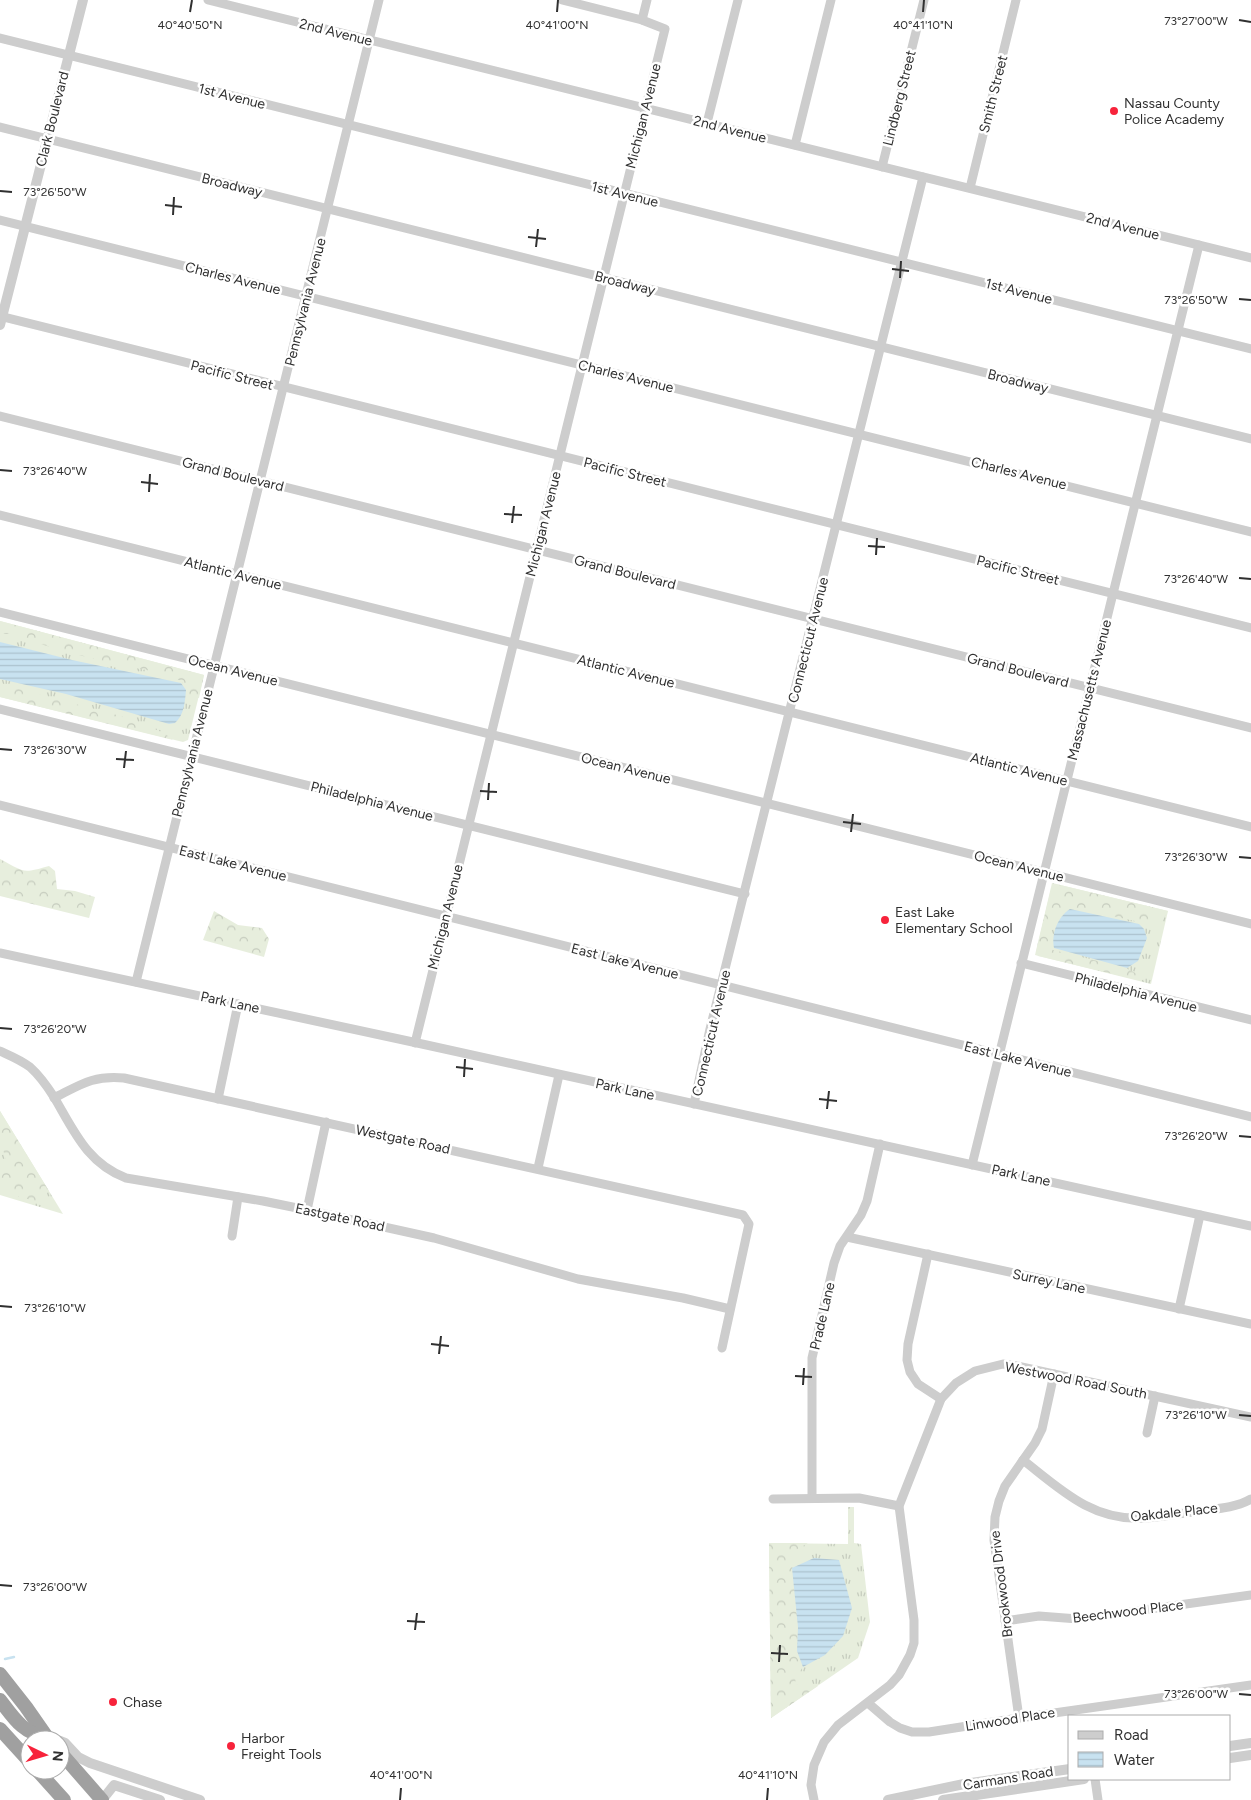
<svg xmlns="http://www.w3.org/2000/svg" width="1251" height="1800" font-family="Figtree,sans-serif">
	<defs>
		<pattern id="grass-tufts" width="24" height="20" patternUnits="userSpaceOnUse" patternTransform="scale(1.25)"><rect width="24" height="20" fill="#e7eedd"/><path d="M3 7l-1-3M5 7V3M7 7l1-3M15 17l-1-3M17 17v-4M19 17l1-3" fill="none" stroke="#c6ccbe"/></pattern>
		<pattern id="forest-crowns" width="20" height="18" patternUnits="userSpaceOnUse" patternTransform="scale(1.25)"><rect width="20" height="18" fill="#e7eedd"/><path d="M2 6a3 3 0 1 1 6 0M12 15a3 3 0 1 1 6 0" fill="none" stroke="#c6ccbe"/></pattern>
		<pattern id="water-rules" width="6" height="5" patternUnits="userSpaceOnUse" patternTransform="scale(1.25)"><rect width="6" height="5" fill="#c8e2f0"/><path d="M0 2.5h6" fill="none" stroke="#acc2ce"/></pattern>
	</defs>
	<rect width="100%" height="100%" fill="#fff"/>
	<!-- grass -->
	<g fill="url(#grass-tufts)">
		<polygon points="0,621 204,675 188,740 183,742 0,697"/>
		<polygon points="1052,883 1168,911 1151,984 1035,955"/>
		<polygon points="0,1111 63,1214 0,1195"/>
		<polygon points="848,1507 854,1507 854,1543 861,1544 870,1622 858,1658 771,1718 769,1543 848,1544"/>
	</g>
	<!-- forest -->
	<g fill="url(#forest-crowns)">
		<polygon points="0,621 204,675 199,698 190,697 182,682 169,674 118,665 59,650 10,634 0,634"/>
		<polygon points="0,684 128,718 164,733 173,740 0,697"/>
		<path d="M 0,859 C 25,872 21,874 49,866 L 55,871 L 57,889 L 75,891 L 95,897 L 89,918 L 0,896 Z"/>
		<path d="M 1056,884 L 1168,911 L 1161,923 L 1153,925 L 1067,906 C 1051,908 1051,931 1047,944 L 1053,950 L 1126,968 L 1141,976 L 1141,979 L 1134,979 L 1038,956 L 1036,952 L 1051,889 Z"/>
		<polygon points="214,911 238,925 262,928 269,939 264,957 203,940"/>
		<polygon points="0,1111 49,1191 38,1202 0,1191 0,1170 7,1165 3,1149 0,1144"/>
		<polygon points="769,1543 808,1543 791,1553 798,1627 797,1651 803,1667 795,1678 796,1684 802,1687 818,1686 771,1718"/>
	</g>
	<!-- water -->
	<g fill="url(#water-rules)">
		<path d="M 0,642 L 72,660 L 181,683 L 186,690 C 185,702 184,715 175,723 L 169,724 L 66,694 L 0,679 Z"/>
		<path d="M 1070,909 L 1139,924 L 1144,929 L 1147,938 L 1138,961 L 1127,968 L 1054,948 C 1051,933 1058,917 1070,909 Z"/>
		<polygon points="814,1558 839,1560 852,1608 843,1636 825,1655 803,1667 797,1651 798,1627 792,1568"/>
	</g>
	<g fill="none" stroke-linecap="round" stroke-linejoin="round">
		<!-- stream -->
		<polyline stroke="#c8e2f0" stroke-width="2.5" points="5,1659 14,1657"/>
		<!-- minor -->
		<g stroke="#cdcdcd" stroke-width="9">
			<polyline points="208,0 1251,258"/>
			<polyline points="642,20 647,0"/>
			<polyline points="0,38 1251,349"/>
			<polyline points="707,123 738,0"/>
			<polyline points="0,127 1251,439"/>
			<polyline points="795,145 831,0"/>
			<polyline points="882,167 924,0"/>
			<polyline points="970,188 1016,0"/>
			<polyline points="0,220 1251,532"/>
			<polyline points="0,316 1251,628"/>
			<polyline points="0,416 1251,728"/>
			<polyline points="0,515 1251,827"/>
			<polyline points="0,612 1251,924"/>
			<polyline points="0,709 745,894"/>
			<polyline points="0,805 1251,1117"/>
			<polyline points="0,953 422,1044 1251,1226"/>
			<polyline points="1021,963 1251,1020"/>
			<polyline points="136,982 379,0"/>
			<polyline points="415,1043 665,29 642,20 562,0"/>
			<path d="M 0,1051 C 11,1056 21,1060 30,1067 C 40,1076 47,1086 54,1097 C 74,1131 87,1163 126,1178 L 263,1201 L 307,1210 L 434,1238 L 578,1279 L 683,1298 L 730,1309"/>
			<path d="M 54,1098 C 80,1085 93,1075 124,1078 L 743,1215 L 749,1224 L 722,1348"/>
			<polyline points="218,1099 238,1004"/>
			<polyline points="694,1104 710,1029 923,177"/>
			<polyline points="972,1165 1199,245"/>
			<polyline points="538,1168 559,1075"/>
			<polyline points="307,1210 326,1122"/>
			<polyline points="232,1236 238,1197"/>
			<polyline points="847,1237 1251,1324"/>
			<polyline points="928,1254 908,1344 907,1360 910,1372 918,1384 941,1399"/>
			<polyline points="1179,1309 1200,1215"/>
			<polyline points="1147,1433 1155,1396"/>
			<path d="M 1023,1460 C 1060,1489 1092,1521 1143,1518 C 1159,1518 1176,1514 1192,1512 C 1211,1509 1234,1509 1251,1499"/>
			<polyline points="812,1498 812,1358 834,1263 840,1246 861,1215 867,1201 880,1144"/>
			<polyline points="773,1499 859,1498 899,1506"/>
			<polyline points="1005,1621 1039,1616 1078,1619 1251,1595"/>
			<polyline points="868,1703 890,1722 900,1728 912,1732 929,1732 1019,1718 1251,1685"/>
			<polyline points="1019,1718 994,1540 995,1517 999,1501 1005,1486 1035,1443 1042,1429 1054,1374"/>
			<polyline points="1095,1779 1098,1800"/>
			<polyline points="814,1800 811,1785 814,1765 824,1742 838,1725 890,1685 899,1675 910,1655 914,1643 914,1620 899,1506 941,1399 956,1383 975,1371 1003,1364 1017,1366 1251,1417"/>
		</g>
		<!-- tertiary -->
		<g stroke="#cdcdcd" stroke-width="10">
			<polyline points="0,325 83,0"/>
			<polyline points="60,1741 65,1743 78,1757 90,1763 200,1800"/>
			<polyline points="1230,1746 1251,1743"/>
			<polyline points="1230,1758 1251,1755"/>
			<polyline points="102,1800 114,1785 160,1800"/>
			<polyline points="888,1800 964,1784 1070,1769"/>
			<polyline points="943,1800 1084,1779"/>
		</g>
		<!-- trunk -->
		<g stroke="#a0a0a0" stroke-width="14">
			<polyline points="0,1674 26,1707 49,1740"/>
			<path d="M 0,1700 C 13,1717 24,1735 46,1736"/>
			<polyline points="0,1729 30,1762"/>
			<polyline points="60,1752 102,1800"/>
			<polyline points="37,1770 64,1800"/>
		</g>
	</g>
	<!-- ticks -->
	<path fill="none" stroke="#303030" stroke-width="2" d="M 190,12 L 192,0M 557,12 L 558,0M 923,12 L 924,0M 1239,20 L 1251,22M 0,191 L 12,192M 165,205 L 182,207M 173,215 L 174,197M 528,237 L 546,239M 536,247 L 538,229M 892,269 L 909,271M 900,278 L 901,261M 1239,299 L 1251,300M 0,470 L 12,471M 141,482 L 158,484M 149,492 L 150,474M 504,514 L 522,515M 512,523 L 514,506M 868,546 L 885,547M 876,555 L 877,538M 1239,578 L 1251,579M 0,749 L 12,750M 116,759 L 134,760M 124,768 L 126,751M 480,791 L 497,792M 488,800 L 489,783M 843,822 L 861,824M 851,832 L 853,814M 1239,857 L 1251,858M 0,1028 L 12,1029M 456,1067 L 473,1069M 464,1077 L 465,1059M 819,1099 L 837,1101M 827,1109 L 829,1091M 1239,1136 L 1251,1137M 0,1306 L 12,1307M 431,1344 L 449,1346M 439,1354 L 441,1336M 795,1376 L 812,1377M 803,1385 L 804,1368M 1239,1415 L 1251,1416M 0,1585 L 12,1586M 407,1621 L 425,1622M 415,1630 L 417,1613M 771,1653 L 788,1654M 779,1662 L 780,1645M 1239,1694 L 1251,1695M 400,1800 L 401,1788M 767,1800 L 768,1788"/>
	<!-- markers -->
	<g fill="#f7233b" stroke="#fff" stroke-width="2">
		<circle cx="1114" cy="111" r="5"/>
		<circle cx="885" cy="920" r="5"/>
		<circle cx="113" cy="1702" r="5"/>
		<circle cx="231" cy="1746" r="5"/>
	</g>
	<g text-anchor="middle" stroke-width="5" stroke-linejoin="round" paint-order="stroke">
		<!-- street labels -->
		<g font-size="14" fill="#303030" stroke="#fff">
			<text transform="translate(336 32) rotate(14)" y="5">2nd Avenue</text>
			<text transform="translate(993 94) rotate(-76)" y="5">Smith Street</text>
			<text transform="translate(232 96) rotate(14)" y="5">1st Avenue</text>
			<text transform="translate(899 98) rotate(-76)" y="5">Lindberg Street</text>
			<text transform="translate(643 116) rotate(-76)" y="5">Michigan Avenue</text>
			<text transform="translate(52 119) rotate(-76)" y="5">Clark Boulevard</text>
			<text transform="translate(730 129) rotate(14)" y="5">2nd Avenue</text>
			<text transform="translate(232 185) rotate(14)" y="5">Broadway</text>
			<text transform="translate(625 194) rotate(14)" y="5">1st Avenue</text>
			<text transform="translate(1123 226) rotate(14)" y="5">2nd Avenue</text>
			<text transform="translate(233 278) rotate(14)" y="5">Charles Avenue</text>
			<text transform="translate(625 283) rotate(14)" y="5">Broadway</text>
			<text transform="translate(1019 291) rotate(14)" y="5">1st Avenue</text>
			<text transform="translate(305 302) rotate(-76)" y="5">Pennsylvania Avenue</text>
			<text transform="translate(232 375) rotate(14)" y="5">Pacific Street</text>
			<text transform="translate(626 376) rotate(14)" y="5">Charles Avenue</text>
			<text transform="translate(1018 381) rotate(14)" y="5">Broadway</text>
			<text transform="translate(625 472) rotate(14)" y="5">Pacific Street</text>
			<text transform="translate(1019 473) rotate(14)" y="5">Charles Avenue</text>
			<text transform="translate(233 474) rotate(14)" y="5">Grand Boulevard</text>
			<text transform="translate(543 524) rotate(-76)" y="5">Michigan Avenue</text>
			<text transform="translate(1018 570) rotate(14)" y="5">Pacific Street</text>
			<text transform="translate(625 572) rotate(14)" y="5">Grand Boulevard</text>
			<text transform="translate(233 573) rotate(14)" y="5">Atlantic Avenue</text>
			<text transform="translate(808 640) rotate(-76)" y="5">Connecticut Avenue</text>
			<text transform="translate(233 670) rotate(14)" y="5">Ocean Avenue</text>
			<text transform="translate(1018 670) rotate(14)" y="5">Grand Boulevard</text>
			<text transform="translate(626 671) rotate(14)" y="5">Atlantic Avenue</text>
			<text transform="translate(1089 690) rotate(-76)" y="5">Massachusetts Avenue</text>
			<text transform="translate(192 753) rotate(-76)" y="5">Pennsylvania Avenue</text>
			<text transform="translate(626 768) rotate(14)" y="5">Ocean Avenue</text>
			<text transform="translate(1019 769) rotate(14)" y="5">Atlantic Avenue</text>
			<text transform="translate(372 801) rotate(14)" y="5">Philadelphia Avenue</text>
			<text transform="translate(233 863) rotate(14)" y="5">East Lake Avenue</text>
			<text transform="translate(1019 866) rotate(14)" y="5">Ocean Avenue</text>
			<text transform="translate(445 917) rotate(-76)" y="5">Michigan Avenue</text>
			<text transform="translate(625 961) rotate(14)" y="5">East Lake Avenue</text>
			<text transform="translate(1136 992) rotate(14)" y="5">Philadelphia Avenue</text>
			<text transform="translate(230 1002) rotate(12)" y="5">Park Lane</text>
			<text transform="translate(711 1033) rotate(-77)" y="5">Connecticut Avenue</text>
			<text transform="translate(1018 1059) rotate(14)" y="5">East Lake Avenue</text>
			<text transform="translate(625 1089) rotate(12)" y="5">Park Lane</text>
			<text transform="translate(403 1139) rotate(12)" y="5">Westgate Road</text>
			<text transform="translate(1021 1175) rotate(12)" y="5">Park Lane</text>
			<text transform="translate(340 1217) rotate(12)" y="5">Eastgate Road</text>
			<text transform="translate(1049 1281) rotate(12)" y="5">Surrey Lane</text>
			<text transform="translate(822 1316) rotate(-77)" y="5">Prade Lane</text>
			<text transform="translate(1076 1380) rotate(11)" y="5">Westwood Road South</text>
			<text transform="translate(1174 1512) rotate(-6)" y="5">Oakdale Place</text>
			<text transform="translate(1001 1584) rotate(-97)" y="5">Brookwood Drive</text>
			<text transform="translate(1128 1611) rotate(-7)" y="5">Beechwood Place</text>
			<text transform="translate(1010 1719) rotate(-9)" y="5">Linwood Place</text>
			<text transform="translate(1008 1778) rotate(-9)" y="5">Carmans Road</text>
		</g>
		<!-- poi labels -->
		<g font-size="14" fill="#303030" stroke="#fff" text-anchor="start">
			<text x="1124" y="108">Nassau County<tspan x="1124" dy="16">Police Academy</tspan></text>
			<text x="895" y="917">East Lake<tspan x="895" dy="16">Elementary School</tspan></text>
			<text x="123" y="1707">Chase</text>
			<text x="241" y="1743">Harbor<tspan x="241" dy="16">Freight Tools</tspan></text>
		</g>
	</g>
	<g font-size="12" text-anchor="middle" fill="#303030" stroke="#fff" stroke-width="5" stroke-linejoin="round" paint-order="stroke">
		<text x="1196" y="25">73°27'00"W</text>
		<text x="190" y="29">40°40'50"N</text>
		<text x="557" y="29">40°41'00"N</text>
		<text x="923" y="29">40°41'10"N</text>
		<text x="55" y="196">73°26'50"W</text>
		<text x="1196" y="304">73°26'50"W</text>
		<text x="55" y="475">73°26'40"W</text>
		<text x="1196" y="583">73°26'40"W</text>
		<text x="55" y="754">73°26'30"W</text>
		<text x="1196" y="861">73°26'30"W</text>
		<text x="55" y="1033">73°26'20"W</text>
		<text x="1196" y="1140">73°26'20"W</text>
		<text x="55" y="1312">73°26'10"W</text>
		<text x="1196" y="1419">73°26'10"W</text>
		<text x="55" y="1591">73°26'00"W</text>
		<text x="1196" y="1698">73°26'00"W</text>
		<text x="401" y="1779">40°41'00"N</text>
		<text x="768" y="1779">40°41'10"N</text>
	</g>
	<!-- legend -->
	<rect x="1068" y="1715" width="162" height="65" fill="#ffffff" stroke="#acacac"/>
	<rect x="1078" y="1731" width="25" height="8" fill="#cdcdcd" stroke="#acacac"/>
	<text x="1114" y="1740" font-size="15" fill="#303030">Road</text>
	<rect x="1078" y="1752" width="25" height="15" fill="url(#water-rules)" stroke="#acacac"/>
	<text x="1114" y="1765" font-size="15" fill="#303030">Water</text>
	<!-- north arrow -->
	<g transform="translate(45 1755) rotate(95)"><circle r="24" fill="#ffffff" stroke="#acacac"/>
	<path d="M0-4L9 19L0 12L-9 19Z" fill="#f7233b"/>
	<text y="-8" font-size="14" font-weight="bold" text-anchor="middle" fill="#303030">N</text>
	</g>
</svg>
